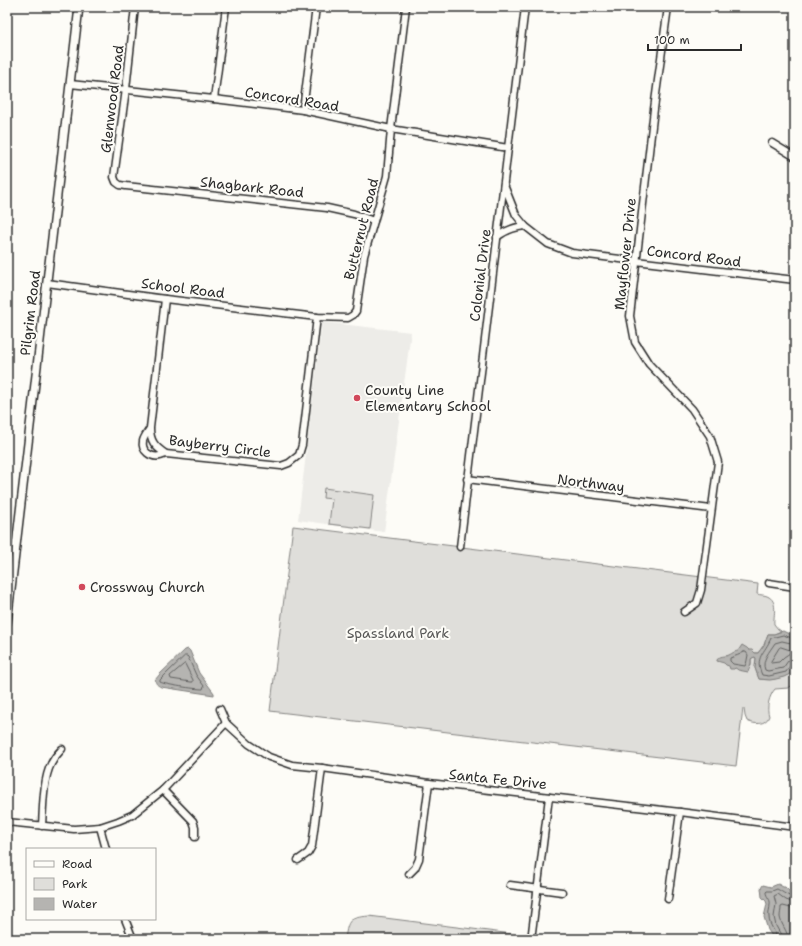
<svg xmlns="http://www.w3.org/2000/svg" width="802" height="946" font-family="'Shantell Sans',sans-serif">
	<rect width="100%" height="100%" fill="#fdfcf7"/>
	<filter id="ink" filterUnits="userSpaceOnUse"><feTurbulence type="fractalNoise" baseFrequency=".025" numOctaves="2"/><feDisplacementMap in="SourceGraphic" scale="8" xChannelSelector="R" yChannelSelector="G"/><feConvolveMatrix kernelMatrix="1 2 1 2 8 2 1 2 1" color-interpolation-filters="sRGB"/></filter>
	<g filter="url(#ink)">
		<!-- built -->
		<polygon fill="#edece8" points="322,322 411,332 384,532 298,520"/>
		<!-- green -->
		<g fill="#dfdeda" stroke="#858482">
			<polygon points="324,488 374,495 370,529 329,524 332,499 323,498"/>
			<path d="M 293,526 L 758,584 L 757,594 C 760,595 765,595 767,596 C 779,601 773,615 774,624 L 778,629 L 781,631 L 774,634 L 768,634 L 764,645 L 758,653 L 755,653 L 752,650 L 748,671 L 751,665 L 751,659 L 752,658 L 755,657 L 756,658 L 755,668 L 759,679 C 766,680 772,680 778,678 C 792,674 793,673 795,658 L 795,684 L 788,688 L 775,689 C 769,696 766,708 769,716 C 766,725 755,725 747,721 L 745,716 L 744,709 L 743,708 L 736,766 L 270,711 Z"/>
			<path d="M 369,916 L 552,939 L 345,939 C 348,919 349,918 369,916 Z"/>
		</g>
		<!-- water -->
		<g fill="#b5b4b1" stroke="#7e7d7b">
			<path d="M 783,631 L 787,633 L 795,636 L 795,661 L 794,667 L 791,673 L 788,675 L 784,677 L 776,679 L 770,680 L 759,679 L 755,668 L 756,658 L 755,657 L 752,658 L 751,659 L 751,663 L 748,672 L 738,670 L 737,669 L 735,668 L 734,669 L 730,669 L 729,666 L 726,665 L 724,663 L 717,661 L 717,660 C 720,655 724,657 729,655 C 733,653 733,652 738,651 L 742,645 L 747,648 L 749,650 L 752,650 L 755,653 L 758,653 L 764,645 L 768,634 L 774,634 Z"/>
			<path d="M 188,649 L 190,651 L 199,673 L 214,693 L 214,695 L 161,687 C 157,685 156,684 155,680 L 160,674 L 185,650 Z"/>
			<polygon points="778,884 783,887 785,887 790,892 795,894 795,939 774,939 768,930 764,917 767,904 766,901 762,897 761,888 763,885 771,887"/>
		</g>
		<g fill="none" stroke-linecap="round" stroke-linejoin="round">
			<!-- shore -->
			<g stroke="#626261" stroke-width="1">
				<path d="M 795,639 L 783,635 L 771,638 C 765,653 754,657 762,675 L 769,676 L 786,672 L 791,665 L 795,664"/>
				<path d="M 795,644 L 782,641 L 775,643 C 770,651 761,660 765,670 L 768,671 L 783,668 L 788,661 L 795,659"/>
				<polygon points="781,647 790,650 790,653 784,657 779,662 771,663 771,661 779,648"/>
				<path d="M 744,652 L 746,652 L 748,655 C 747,659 747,663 745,666 L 733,664 L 730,661 L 730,658 C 735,656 740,655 744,652 Z"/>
				<path d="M 185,656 L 187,656 L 188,657 L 196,675 L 204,686 L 203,689 C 195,689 166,685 160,682 L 160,680 L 163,677 Z"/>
				<polygon points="185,664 193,680 193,682 191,682 171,679 170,676 183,665"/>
				<path d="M 777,939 C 776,931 769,926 769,917 C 768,913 770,909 770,904 C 771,899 766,897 766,892 L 767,891 L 772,891 L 777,889 C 783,892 788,897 795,897"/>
				<polyline points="782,939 781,935 776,926 774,917 776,904 774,896 778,894 786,900 795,903"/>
				<path d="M 788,939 C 788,931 781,925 780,917 C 780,914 781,911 781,907 L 783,906 L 795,909"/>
			</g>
			<defs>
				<g id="minor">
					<polyline points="135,7 126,89 114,177 116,182 120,185 126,186 327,208 354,214 374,221"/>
					<polyline points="668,7 654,109 630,316 635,342 649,364 692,409 710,436 718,462 701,590 697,603 684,612"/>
					<polyline points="70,84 214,99 303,110 391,129 508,148"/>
					<polyline points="214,99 226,7"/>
					<polyline points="303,110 316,7"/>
					<polyline points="772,143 795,157"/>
					<polyline points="504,185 516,215 525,226 548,244 572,253 636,261 795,280"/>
					<path d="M 497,237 C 506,230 514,227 525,226"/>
					<polyline points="47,283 165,299 317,317 348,318 353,315 356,311 364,256 387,176 391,129 406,7"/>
					<path d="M 165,299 L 150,428 C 150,441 155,447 166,454 L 281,466 L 289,463 L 299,455 L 302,445 L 317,317"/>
					<path d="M 149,430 C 147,433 144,437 143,441 C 141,451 151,458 160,456 C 161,456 165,454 166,454"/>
					<polyline points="467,479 711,509"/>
					<polyline points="460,547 525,7"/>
					<polyline points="769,583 795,587"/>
					<polyline points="220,709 226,723 249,744 269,757 292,765 322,768 429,783 680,812 795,827"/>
					<polyline points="163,790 193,821 195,827 195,837"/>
					<polyline points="7,822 74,829 100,827 118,821 132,815 163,790 226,723"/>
					<path d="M 42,826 C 43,809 43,779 51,764 C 54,758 58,753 62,749"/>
					<polyline points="100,827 106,849"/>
					<polyline points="298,860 308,853 312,846 322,768"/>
					<polyline points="409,874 415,868 419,859 429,783"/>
					<polyline points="510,885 562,892"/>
					<polyline points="668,899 680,812"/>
					<polyline points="125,919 133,939"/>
					<polyline points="532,932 549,797"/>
				</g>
				<polyline id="tertiary" points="7,623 79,7"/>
			</defs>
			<!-- minor casing -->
			<use href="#minor" stroke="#2b2b2b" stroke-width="9"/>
			<!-- tertiary casing -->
			<use href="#tertiary" stroke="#2b2b2b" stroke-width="10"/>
			<!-- minor -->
			<use href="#minor" stroke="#fdfcf7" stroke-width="6"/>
			<!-- tertiary -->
			<use href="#tertiary" stroke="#fdfcf7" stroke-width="7"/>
		</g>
	</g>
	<!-- markers -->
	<g fill="#d1495b" stroke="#fdfcf7" stroke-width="1.5">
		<circle cx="357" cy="398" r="4"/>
		<circle cx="82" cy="587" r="4"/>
	</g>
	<g text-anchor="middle" stroke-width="4" stroke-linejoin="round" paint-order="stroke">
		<!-- street labels -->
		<g font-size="14" fill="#2b2b2b" stroke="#fdfcf7">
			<text transform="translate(112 99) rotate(-83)" y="5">Glenwood Road</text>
			<text transform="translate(292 99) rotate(9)" y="5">Concord Road</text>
			<text transform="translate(252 187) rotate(6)" y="5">Shagbark Road</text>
			<text transform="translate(361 229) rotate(-76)" y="5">Butternut Road</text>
			<text transform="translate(625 254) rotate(-84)" y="5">Mayflower Drive</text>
			<text transform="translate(694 256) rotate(7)" y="5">Concord Road</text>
			<text transform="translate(480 275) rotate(-83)" y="5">Colonial Drive</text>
			<text transform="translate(183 288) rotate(7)" y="5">School Road</text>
			<text transform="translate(30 313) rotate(-83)" y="5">Pilgrim Road</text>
			<text transform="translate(220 446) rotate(7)" y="5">Bayberry Circle</text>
			<text transform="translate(591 483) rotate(7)" y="5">Northway</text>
			<text transform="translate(498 779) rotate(6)" y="5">Santa Fe Drive</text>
		</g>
		<!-- poi labels -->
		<g font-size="14" fill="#2b2b2b" stroke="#fdfcf7" text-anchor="start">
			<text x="365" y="395">County Line<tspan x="365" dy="16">Elementary School</tspan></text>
			<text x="90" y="592">Crossway Church</text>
		</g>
		<!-- park labels -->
		<g font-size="14" fill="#585857" stroke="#fdfcf7">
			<text x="398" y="638">Spassland Park</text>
		</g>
	</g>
	<!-- margin -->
	<rect width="802" height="946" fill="none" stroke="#fdfcf7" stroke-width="24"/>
	<rect x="12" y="12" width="778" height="922" fill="none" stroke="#2b2b2b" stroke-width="1.5" filter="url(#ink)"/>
	<!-- legend -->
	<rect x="26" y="848" width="130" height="72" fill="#fdfcf7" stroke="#a9a8a5"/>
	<rect x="34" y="861" width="20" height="6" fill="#fdfcf7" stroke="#a9a8a5"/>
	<text x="62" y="868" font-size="12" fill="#2b2b2b">Road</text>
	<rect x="34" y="878" width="20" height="12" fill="#dfdeda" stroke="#a9a8a5"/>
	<text x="62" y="888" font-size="12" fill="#2b2b2b">Park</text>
	<rect x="34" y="898" width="20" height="12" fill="#b5b4b1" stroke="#a9a8a5"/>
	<text x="62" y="908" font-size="12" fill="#2b2b2b">Water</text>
	<!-- scale -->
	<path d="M648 44v6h93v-6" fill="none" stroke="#2b2b2b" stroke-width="2"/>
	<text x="654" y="44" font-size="12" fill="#2b2b2b" stroke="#fdfcf7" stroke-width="3" paint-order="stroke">100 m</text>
</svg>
